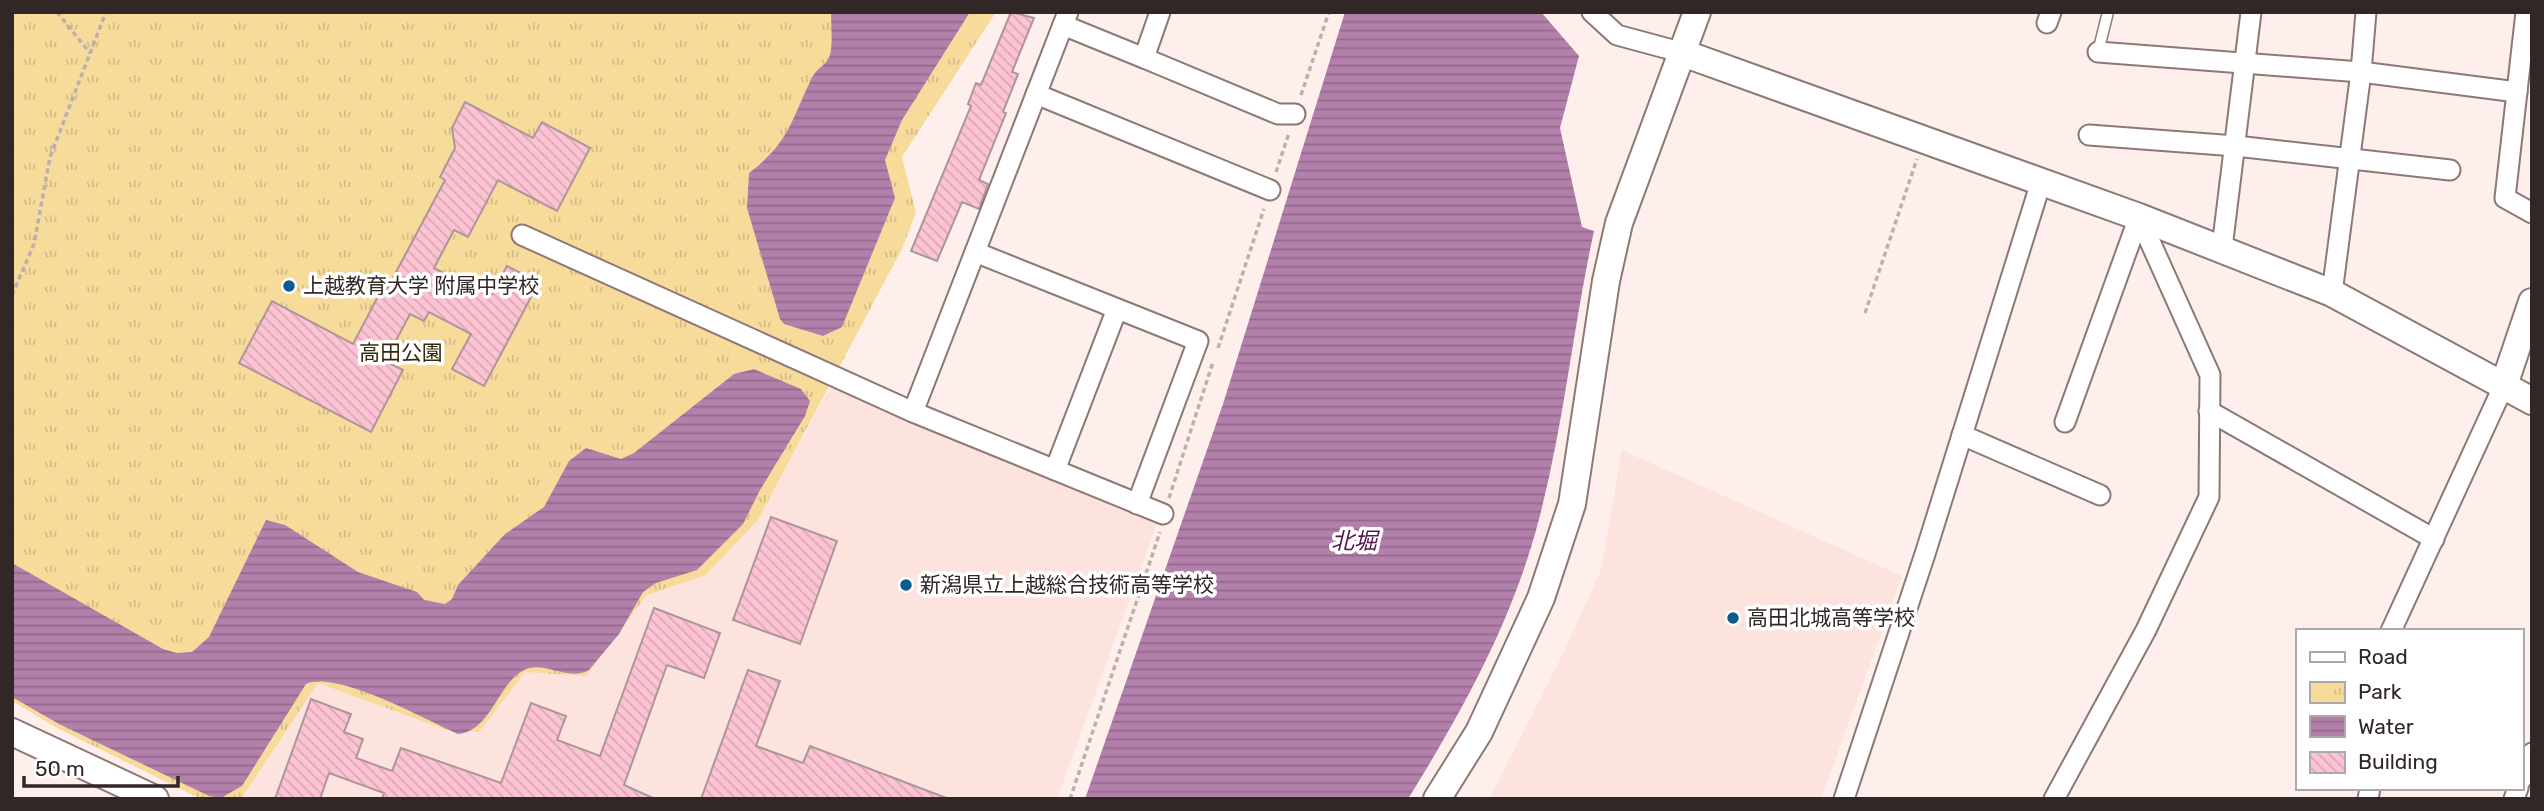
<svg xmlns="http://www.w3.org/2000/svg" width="2544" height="811" font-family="Rubik,'Noto Sans JP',sans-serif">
	<defs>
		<pattern id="park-tufts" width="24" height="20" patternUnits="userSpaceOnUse" patternTransform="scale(1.75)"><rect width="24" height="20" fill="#f7db9b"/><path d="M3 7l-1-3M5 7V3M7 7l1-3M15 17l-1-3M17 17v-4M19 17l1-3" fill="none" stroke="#d4bc85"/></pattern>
		<pattern id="water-rules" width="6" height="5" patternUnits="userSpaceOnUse" patternTransform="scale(1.75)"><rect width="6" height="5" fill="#b380ac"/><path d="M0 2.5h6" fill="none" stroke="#92698c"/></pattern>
		<pattern id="building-back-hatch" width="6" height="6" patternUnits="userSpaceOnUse" patternTransform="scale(1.75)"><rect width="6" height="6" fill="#fdc3d3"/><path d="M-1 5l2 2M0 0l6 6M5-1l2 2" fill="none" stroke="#d9a8b5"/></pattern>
	</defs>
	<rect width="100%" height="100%" fill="#feefec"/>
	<!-- built -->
	<g fill="#fde3de">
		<polygon points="831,386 1159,518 1057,799 241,799 318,683 443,729 525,671 586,676 647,595 706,575 758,520"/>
		<polygon points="1622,450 1902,576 1821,799 1489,799 1560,660 1601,570"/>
	</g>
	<!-- park -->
	<polygon fill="url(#park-tufts)" points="12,12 996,12 902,157 916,213 902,249 758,520 706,575 647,595 586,676 525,672 479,732 443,729 318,683 241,799 201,799 57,728 12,701"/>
	<!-- water -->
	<g fill="url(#water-rules)">
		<path d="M 831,12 L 970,12 L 902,120 L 885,160 L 895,198 L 842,327 L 823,336 L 784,324 L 780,319 L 747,208 L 749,173 C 791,141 791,119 813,76 C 818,67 827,65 830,55 C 833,43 831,26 831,12 Z"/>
		<path d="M 1345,12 L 1541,12 L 1579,56 L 1560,128 L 1582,227 L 1594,231 C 1573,327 1564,424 1539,519 C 1513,620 1463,710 1408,799 L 1085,799 L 1223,404 Z"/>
		<path d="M 754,369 L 801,389 L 810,401 L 805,416 L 760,490 L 743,524 L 697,570 L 656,583 L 643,592 L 619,634 L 589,670 C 569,682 543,660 524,670 C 497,684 492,730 458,734 C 426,720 337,670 306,684 L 242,786 L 221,798 L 209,796 L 59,724 L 12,697 L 12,563 L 163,649 L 177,653 L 192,652 L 209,637 L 266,520 L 285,525 L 358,572 L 417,592 L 424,600 L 445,604 L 452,599 L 458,585 L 505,534 L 544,507 L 569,461 L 586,448 L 621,459 L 634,453 L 734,374 Z"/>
	</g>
	<!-- building -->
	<g fill="url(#building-back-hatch)" stroke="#ac969c" stroke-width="2">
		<polygon points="1011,12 1034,18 1012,72 1018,74 1003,112 1006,113 979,180 988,184 979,209 962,202 937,261 911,251 971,106 968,104 976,83 981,85"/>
		<polygon points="465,102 533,138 542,122 590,148 557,211 498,180 468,237 454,230 434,268 490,297 507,266 539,282 484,386 452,369 471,334 429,312 424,321 410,314 385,361 403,370 371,432 239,363 272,301 353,344 382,289 386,291 445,180 440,177 455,148 452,128"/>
		<polygon points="771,517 837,541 800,644 733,620"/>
		<polygon points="654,608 720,633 704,678 667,665 624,785 655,799 382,799 384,793 329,773 320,799 275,799 311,699 351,714 344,732 363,739 356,758 392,771 401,748 501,783 531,703 566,716 557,740 600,756"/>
		<polygon points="748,670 780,681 756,746 803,763 810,746 949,799 701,799"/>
	</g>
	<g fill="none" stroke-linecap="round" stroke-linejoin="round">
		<defs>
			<polyline id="lane" points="2098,52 2108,12"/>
			<g id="street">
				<polyline points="1592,12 1617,35 1680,52"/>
				<polyline points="2526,12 2505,198 2532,213"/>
				<polyline points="2047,23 2051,12"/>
				<polyline points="1063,25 1144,58 1160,12"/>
				<polyline points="2098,52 2361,72 2517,92"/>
				<polyline points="1144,58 1278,114 1295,114"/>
				<polyline points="1036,94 1270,190"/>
				<polyline points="2089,135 2236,146 2450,170"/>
				<polyline points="522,235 913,412 1163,514"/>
				<polyline points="2222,248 2251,12"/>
				<polyline points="975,252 1198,341 1137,504"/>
				<polyline points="2332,293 2361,72 2366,12"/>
				<polyline points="2209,411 2434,539"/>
				<polyline points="913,412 1068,12"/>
				<polyline points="2065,422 2139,217"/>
				<polyline points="1962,435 2100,495"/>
				<polyline points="1055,470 1117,309"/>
				<polyline points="2391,631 2504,385"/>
				<polyline points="2521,780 2532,753"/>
				<polyline points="1844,799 1925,554 2041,182"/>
				<polyline points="2054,799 2146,630 2209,497 2210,375 2139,217"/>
				<polyline points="2368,799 2370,788"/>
				<polyline points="2514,799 2518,788"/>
			</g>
			<g id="secondary">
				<polyline points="1680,52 2139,217 2332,293 2532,401"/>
				<polyline points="2504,385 2532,302"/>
				<polyline points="12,732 155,799"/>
				<polyline points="1437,799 1479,732 1541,598 1572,504 1606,281 1619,223 1697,12"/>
			</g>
		</defs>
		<!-- lane casing -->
		<use href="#lane" stroke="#8e7875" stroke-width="13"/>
		<!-- street casing -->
		<use href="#street" stroke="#8e7875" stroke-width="23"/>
		<!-- secondary casing -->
		<use href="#secondary" stroke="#8e7875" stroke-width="30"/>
		<!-- path -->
		<g stroke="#bcafad" stroke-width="3.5" stroke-dasharray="5 3.5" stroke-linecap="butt">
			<polyline points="57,12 90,53"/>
			<polyline points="1301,95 1329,12"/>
			<polyline points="1276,172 1289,133"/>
			<polyline points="12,295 34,244 50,157 106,12"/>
			<polyline points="1865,313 1917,159"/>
			<polyline points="1218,348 1264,209"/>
			<polyline points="1169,498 1213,362"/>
			<polyline points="1070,799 1160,532"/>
		</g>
		<!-- lane -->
		<use href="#lane" stroke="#fff" stroke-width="10"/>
		<!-- street -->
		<use href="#street" stroke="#fff" stroke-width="19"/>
		<!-- secondary -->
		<use href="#secondary" stroke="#fff" stroke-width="26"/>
	</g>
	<!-- markers -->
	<g fill="#0c5b8e" stroke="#fff" stroke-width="2.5">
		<circle cx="289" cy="286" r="7"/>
		<circle cx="906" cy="585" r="7"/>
		<circle cx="1733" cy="618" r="7"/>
	</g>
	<g text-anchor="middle" stroke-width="7" stroke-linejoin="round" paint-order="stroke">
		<!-- poi labels -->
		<g font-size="21" fill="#302726" stroke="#fff" text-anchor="start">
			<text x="303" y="293">上越教育大学 附属中学校</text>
			<text x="920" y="592">新潟県立上越総合技術高等学校</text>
			<text x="1747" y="625">高田北城高等学校</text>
		</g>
		<!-- park labels -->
		<g font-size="21" fill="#34290b" stroke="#fff">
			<text x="401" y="360">高田公園</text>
		</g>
		<!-- water labels -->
		<g font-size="23" font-style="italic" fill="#54164f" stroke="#fff">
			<text x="1354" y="549">北堀</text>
		</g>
	</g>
	<!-- border -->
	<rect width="2544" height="811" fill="none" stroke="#302726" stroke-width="28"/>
	<!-- legend -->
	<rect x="2296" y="629" width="228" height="161" fill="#ffffff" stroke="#aca9a8" stroke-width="2"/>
	<rect x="2310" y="652" width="35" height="10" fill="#ffffff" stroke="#aca9a8" stroke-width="2"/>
	<text x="2358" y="664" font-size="21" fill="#302726">Road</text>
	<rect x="2310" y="682" width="35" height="21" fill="url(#park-tufts)" stroke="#aca9a8" stroke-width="2"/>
	<text x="2358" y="699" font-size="21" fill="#302726">Park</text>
	<rect x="2310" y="716" width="35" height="21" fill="url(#water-rules)" stroke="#aca9a8" stroke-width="2"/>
	<text x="2358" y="734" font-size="21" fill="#302726">Water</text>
	<rect x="2310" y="752" width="35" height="21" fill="url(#building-back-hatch)" stroke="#aca9a8" stroke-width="2"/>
	<text x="2358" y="769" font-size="21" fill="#302726">Building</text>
	<!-- scale -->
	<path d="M24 776v10h154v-10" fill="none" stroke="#302726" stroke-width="3.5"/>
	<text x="35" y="776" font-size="21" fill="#302726" stroke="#ffffff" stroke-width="5" paint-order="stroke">50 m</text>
</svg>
